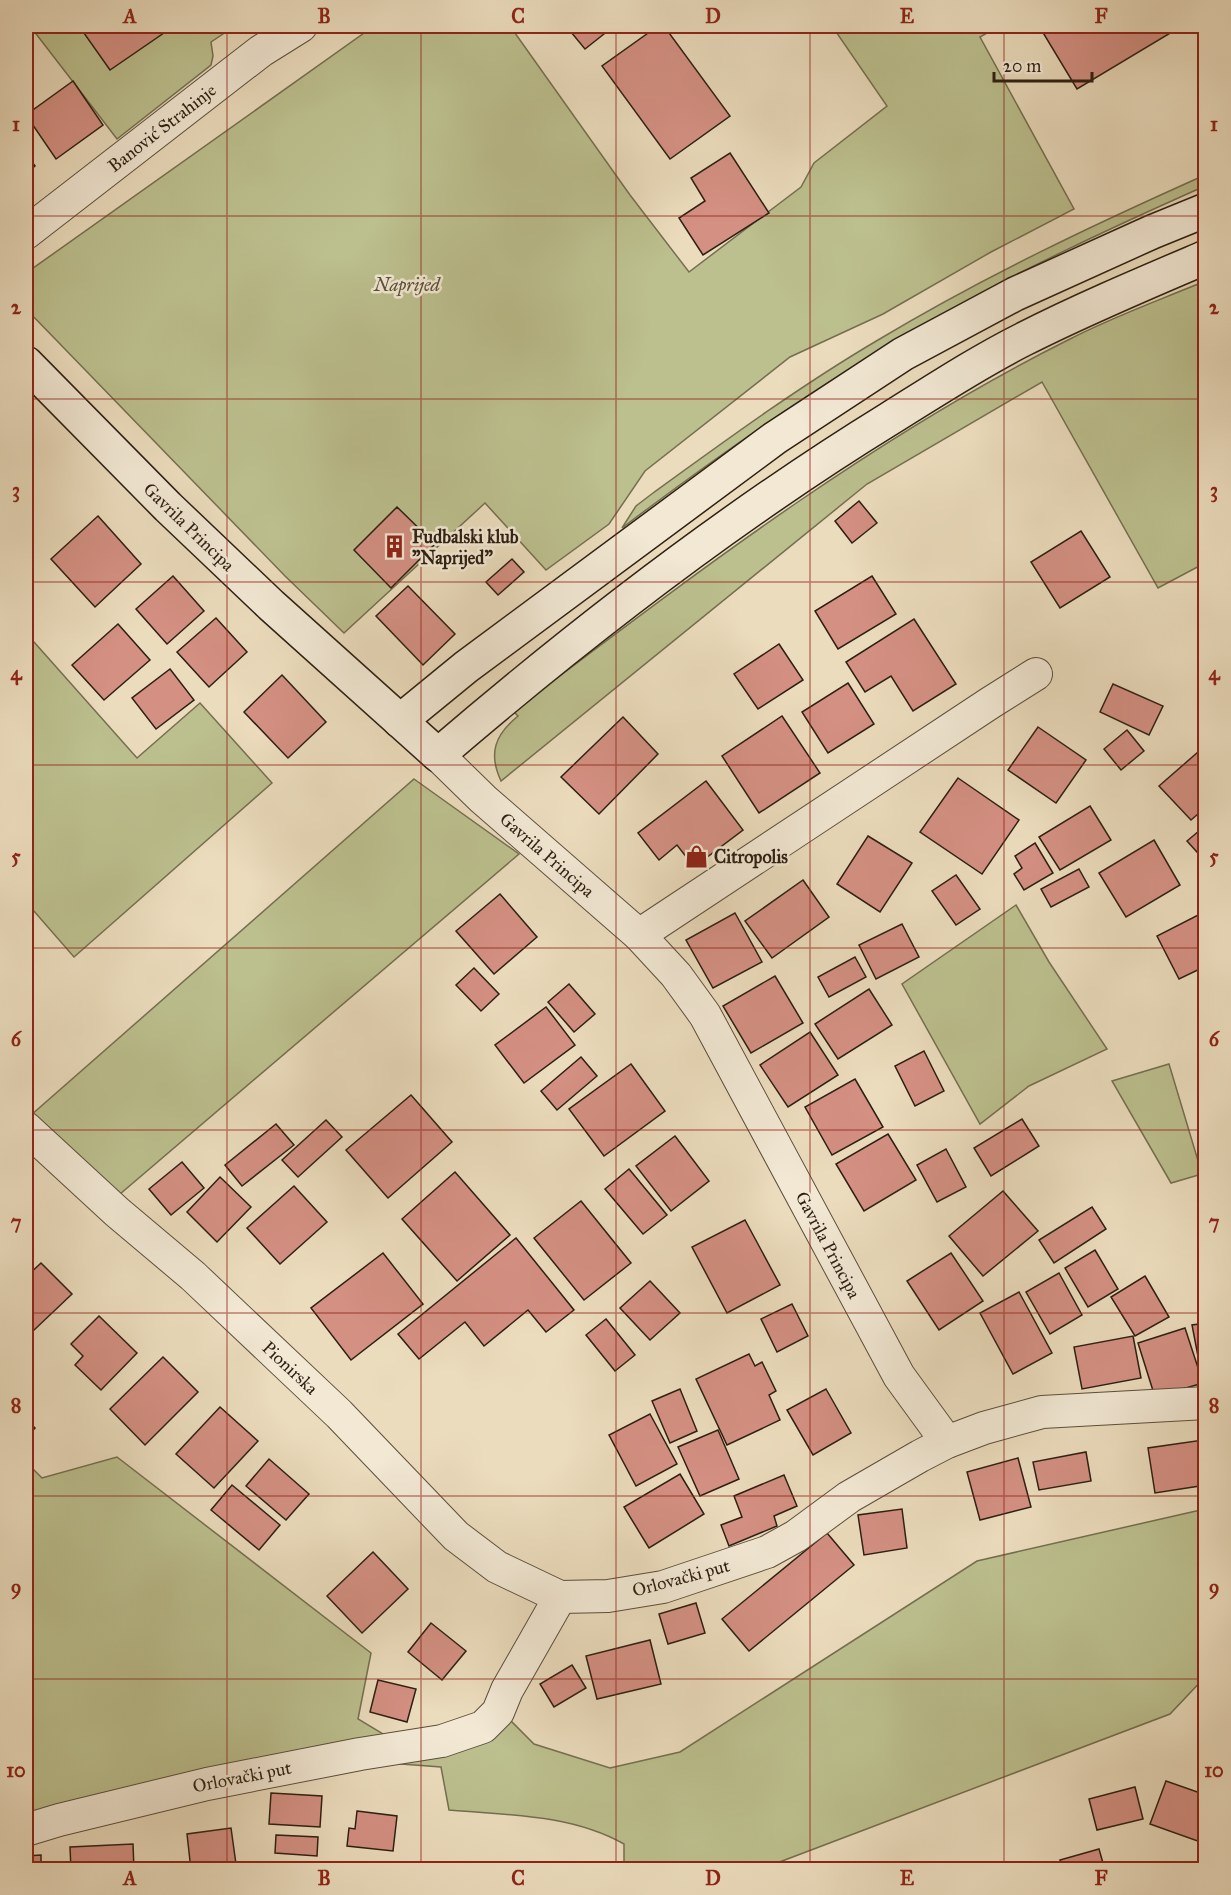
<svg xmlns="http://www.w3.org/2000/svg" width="1231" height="1895" font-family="'IM FELL Great Primer',serif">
	<rect width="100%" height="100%" fill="#ebdcbd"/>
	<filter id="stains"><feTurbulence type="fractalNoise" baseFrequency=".00333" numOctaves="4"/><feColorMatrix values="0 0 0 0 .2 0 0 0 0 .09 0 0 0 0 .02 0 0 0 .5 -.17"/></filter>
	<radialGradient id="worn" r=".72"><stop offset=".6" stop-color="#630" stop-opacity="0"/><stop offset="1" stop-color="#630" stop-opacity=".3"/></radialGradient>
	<!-- green -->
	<g fill="#bcbf8e" stroke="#746f50" stroke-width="1.5">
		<polygon points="30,26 235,26 211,42 213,56 211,65 117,139"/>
		<polygon points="374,26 510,26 630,195 689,272 801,187 814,163 887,106 832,26 999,26 980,37 1074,209 991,252 883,314 790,357 645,471 609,524 546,570 485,503 344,633 285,576 28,311 29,271"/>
		<path d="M 1205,175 L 1205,186 C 1113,227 1020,270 932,320 C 823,381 721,453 622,528 L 636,506 L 653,493 C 726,440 800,386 878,340 C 983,277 1093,225 1205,175 Z"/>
		<path d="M 1205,281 L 1206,429 L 1203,430 L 1206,436 L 1205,563 L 1158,588 L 1042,382 L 867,484 L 501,781 C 488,753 495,735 518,716 L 513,711 C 691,577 868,440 1068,340 C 1112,317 1160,300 1205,281 Z"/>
		<polygon points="26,633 137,758 200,703 272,783 74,957 26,902"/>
		<polygon points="414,779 519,854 120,1194 30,1116"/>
		<polygon points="1016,905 1049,962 1107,1049 1029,1086 980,1124 902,984"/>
		<polygon points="1169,1064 1202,1174 1171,1183 1112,1081"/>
		<path d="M 117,1457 L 371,1653 L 358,1719 L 421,1757 L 509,1719 L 534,1744 L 610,1768 L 680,1752 L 977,1561 L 1196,1511 L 1205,1511 L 1205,1677 L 1170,1714 L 761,1869 L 624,1869 L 624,1844 C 571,1814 507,1815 449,1810 L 441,1767 L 374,1762 L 26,1817 L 26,1462 L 42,1478 Z"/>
	</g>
	<!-- building -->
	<g fill="#d49083" stroke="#2d1f12" stroke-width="1.5">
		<polygon points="79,26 174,26 110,70"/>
		<polygon points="566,26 614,26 585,49"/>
		<polygon points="658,26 664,26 730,116 670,159 602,66"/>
		<polygon points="1039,26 1182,26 1077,89"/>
		<polygon points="73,81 103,125 56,159 26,115"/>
		<polygon points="730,153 769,213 703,255 679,218 705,201 691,178"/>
		<polygon points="26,154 35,166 26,174"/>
		<polygon points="859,501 877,523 852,543 835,521"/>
		<polygon points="397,507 435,544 391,588 354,550"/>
		<polygon points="98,516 141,564 95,607 51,559"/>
		<polygon points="1081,531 1110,577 1060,608 1031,562"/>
		<polygon points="512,559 524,572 498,595 486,582"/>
		<polygon points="173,576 204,611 167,644 136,609"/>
		<polygon points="872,576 896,614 838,649 815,611"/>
		<polygon points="408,586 455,634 423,665 376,616"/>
		<polygon points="216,618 247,652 209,687 177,652"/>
		<polygon points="914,619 956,684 913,711 891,676 865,692 846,662"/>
		<polygon points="118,624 150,660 104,700 72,665"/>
		<polygon points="779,644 803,680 758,709 734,674"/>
		<polygon points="170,669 194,700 156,729 132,698"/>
		<polygon points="282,675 326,722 288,758 244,712"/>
		<polygon points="848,683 874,724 828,753 802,712"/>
		<polygon points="1113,684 1163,706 1149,735 1100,712"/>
		<polygon points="782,716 820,773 759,813 722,756"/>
		<polygon points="623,717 658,754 599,814 561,777"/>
		<polygon points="1038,727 1086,760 1056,803 1008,770"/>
		<polygon points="1127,730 1144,751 1121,770 1104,749"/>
		<polygon points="1198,752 1206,761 1206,807 1191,820 1159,786"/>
		<polygon points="958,778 1019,820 982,874 920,832"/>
		<polygon points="706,781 743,830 694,867 677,845 659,860 638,833"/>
		<polygon points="1090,806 1111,840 1060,870 1039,837"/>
		<polygon points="1206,825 1206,862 1187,841"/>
		<polygon points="868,836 912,863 880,912 837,884"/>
		<polygon points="1154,840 1180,885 1126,917 1099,873"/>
		<polygon points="1035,843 1053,873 1024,890 1014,874 1022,868 1015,856"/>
		<polygon points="1079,869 1089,887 1051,907 1041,889"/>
		<polygon points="956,875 980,909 956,925 932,891"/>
		<polygon points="803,880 829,917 772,958 745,921"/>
		<polygon points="500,894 537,937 494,974 456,931"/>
		<polygon points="1206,911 1206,966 1179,979 1157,936"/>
		<polygon points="735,913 762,962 713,988 686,940"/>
		<polygon points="902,924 919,957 876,979 859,945"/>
		<polygon points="855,957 866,977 829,997 818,977"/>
		<polygon points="474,968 499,994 481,1011 456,985"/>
		<polygon points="775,976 803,1023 751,1053 723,1006"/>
		<polygon points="569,984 595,1014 574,1032 548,1002"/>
		<polygon points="869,989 892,1025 838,1059 815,1024"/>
		<polygon points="546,1007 575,1045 524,1083 495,1045"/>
		<polygon points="810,1032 838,1075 788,1107 760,1065"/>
		<polygon points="924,1051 944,1091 915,1106 895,1066"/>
		<polygon points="581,1057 597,1076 557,1110 541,1091"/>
		<polygon points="631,1064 665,1111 604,1156 569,1109"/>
		<polygon points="855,1079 883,1127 832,1155 805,1107"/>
		<polygon points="411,1095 452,1142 388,1198 346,1150"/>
		<polygon points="1022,1119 1039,1146 991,1176 974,1148"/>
		<polygon points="326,1120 342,1137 298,1177 282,1160"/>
		<polygon points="276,1124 294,1145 242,1186 225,1165"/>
		<polygon points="888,1134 916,1180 864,1211 836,1164"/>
		<polygon points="675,1136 709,1181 671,1211 636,1166"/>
		<polygon points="946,1149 966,1187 937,1202 917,1165"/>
		<polygon points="182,1162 204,1188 171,1215 149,1189"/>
		<polygon points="629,1169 667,1215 643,1234 605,1189"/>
		<polygon points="455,1172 510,1235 457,1281 402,1219"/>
		<polygon points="220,1177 251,1207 217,1242 187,1212"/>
		<polygon points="294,1186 327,1222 280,1264 247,1228"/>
		<polygon points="1003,1191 1038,1231 983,1276 949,1236"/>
		<polygon points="581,1201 631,1263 584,1300 534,1238"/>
		<polygon points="1092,1207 1106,1229 1054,1263 1039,1240"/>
		<polygon points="745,1220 780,1285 727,1313 692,1247"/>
		<polygon points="516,1238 574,1310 546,1332 528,1310 484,1346 465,1322 419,1359 398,1334"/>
		<polygon points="1095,1250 1118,1289 1088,1307 1065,1268"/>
		<polygon points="383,1253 423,1304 351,1360 311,1308"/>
		<polygon points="951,1253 983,1301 939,1330 907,1281"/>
		<polygon points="41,1263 72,1294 32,1332 26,1325 26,1277"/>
		<polygon points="1059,1273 1082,1315 1050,1334 1026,1292"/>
		<polygon points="1145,1276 1169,1317 1135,1336 1111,1297"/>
		<polygon points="650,1281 680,1313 650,1340 620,1308"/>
		<polygon points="1019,1292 1052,1353 1013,1374 980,1313"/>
		<polygon points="792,1304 808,1336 777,1352 761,1319"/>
		<polygon points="99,1316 137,1353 101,1390 75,1365 83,1356 71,1344"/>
		<polygon points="606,1319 635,1355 615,1371 586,1335"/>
		<polygon points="1206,1323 1206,1371 1201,1372 1192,1325"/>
		<polygon points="1185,1328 1203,1383 1155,1397 1138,1343"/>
		<polygon points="1133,1336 1141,1378 1082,1389 1074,1347"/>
		<polygon points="749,1354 755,1366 762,1362 776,1391 769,1395 780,1420 727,1445 696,1379"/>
		<polygon points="163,1357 198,1392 145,1445 110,1409"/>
		<polygon points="680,1389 697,1431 670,1443 652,1401"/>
		<polygon points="826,1389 851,1433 813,1455 787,1410"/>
		<polygon points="220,1407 258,1441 214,1488 176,1454"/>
		<polygon points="650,1414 677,1464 636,1486 609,1435"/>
		<polygon points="26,1419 35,1428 26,1438"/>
		<polygon points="718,1430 739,1479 700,1496 678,1447"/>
		<polygon points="1203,1440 1206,1455 1206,1485 1155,1493 1148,1448"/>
		<polygon points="1086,1452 1091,1481 1039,1490 1033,1462"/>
		<polygon points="1018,1458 1031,1507 980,1520 967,1472"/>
		<polygon points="269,1459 309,1494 286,1520 246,1486"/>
		<polygon points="680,1474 704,1514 649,1548 624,1507"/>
		<polygon points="784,1475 797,1506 774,1516 777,1526 729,1546 721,1525 742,1517 734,1496"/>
		<polygon points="232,1485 280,1525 259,1550 211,1510"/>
		<polygon points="902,1509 907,1548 864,1555 858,1515"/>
		<polygon points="827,1533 854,1565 749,1651 722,1619"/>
		<polygon points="373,1552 408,1589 362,1633 327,1596"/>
		<polygon points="696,1603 705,1633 668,1644 659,1614"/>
		<polygon points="431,1623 466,1651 442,1680 408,1652"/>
		<polygon points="650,1640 661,1684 597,1699 586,1656"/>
		<polygon points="572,1665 586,1688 554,1707 540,1684"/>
		<polygon points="378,1680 416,1689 407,1722 370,1712"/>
		<polygon points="1166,1781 1206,1795 1206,1844 1150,1824"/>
		<polygon points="1135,1787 1143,1819 1097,1830 1089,1799"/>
		<polygon points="271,1793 322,1796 320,1827 269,1824"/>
		<polygon points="357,1811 397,1816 393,1851 347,1846 349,1828 355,1829"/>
		<polygon points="231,1828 236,1864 191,1870 187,1834"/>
		<polygon points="276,1835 318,1837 317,1856 275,1853"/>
		<polygon points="133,1844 134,1870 71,1870 70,1847"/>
		<polygon points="1099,1849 1105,1870 1063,1870 1060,1860"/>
		<polygon points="41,1855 41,1863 61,1863 61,1870 26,1870 26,1856"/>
	</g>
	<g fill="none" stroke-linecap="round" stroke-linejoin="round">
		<defs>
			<g id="minor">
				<polyline points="26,233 261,51 301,26"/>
				<polyline points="438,755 483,799 639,935 676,975 705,1015 899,1376 947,1442"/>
				<polyline points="639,935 990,703 1036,674"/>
				<polyline points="26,1128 117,1212 193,1276 339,1414 456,1536 497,1567 560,1597 608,1596 663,1587 767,1552 796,1536 849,1497 920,1456 947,1442 984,1428 1042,1412 1206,1403"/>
				<polyline points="26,1830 59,1820 207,1784 360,1754 442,1741 483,1727 498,1712 507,1690 560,1597"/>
			</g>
			<g id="secondary">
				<path d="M 26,363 L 168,507 L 271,605 L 438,755 C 580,633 730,517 889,419 C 934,391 978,362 1024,339 C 1083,309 1145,283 1206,257"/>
				<polyline points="400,721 466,667 775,438 903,354 1015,294 1152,232 1206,210"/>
			</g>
		</defs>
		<!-- minor casing -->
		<use href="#minor" stroke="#5c4e3d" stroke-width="34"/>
		<!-- secondary casing -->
		<use href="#secondary" stroke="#2d1f12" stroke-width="36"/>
		<!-- minor -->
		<use href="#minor" stroke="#f2e8d4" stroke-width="32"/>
		<!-- secondary -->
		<use href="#secondary" stroke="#f2e8d4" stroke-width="33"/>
	</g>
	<!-- grid -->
	<path fill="none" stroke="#8f2418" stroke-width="1.5" stroke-opacity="0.55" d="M 227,26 L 227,1870M 421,26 L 421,1870M 616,26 L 616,1870M 810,26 L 810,1870M 1004,26 L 1004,1870M 26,216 L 1206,216M 26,399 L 1206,399M 26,582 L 1206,582M 26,765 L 1206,765M 26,948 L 1206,948M 26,1130 L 1206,1130M 26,1313 L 1206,1313M 26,1496 L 1206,1496M 26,1679 L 1206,1679"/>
	<!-- icons -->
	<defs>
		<symbol id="building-bare" viewBox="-9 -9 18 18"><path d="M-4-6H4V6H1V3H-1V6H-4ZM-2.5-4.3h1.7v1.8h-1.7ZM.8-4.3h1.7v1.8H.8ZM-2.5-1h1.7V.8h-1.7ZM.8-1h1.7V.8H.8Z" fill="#8f2418" stroke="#f2e8d4" stroke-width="2.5" paint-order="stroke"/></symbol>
		<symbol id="shop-bare" viewBox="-9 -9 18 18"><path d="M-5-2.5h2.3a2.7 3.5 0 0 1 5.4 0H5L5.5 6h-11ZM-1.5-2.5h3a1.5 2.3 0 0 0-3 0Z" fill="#8f2418" stroke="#f2e8d4" stroke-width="2.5" paint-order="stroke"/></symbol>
	</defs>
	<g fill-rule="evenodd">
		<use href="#building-bare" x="378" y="530" width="33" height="33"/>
		<use href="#shop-bare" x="680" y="840" width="33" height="33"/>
	</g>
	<g text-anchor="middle" stroke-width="5" stroke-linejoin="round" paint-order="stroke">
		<!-- street labels -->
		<g font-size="18" fill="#2d1f12" stroke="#f2e8d4">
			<text transform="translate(162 128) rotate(-38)" y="6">Banović Strahinje</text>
			<text transform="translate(189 527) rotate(44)" y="6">Gavrila Principa</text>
			<text transform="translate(547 855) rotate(41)" y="6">Gavrila Principa</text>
			<text transform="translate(828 1245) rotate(62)" y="6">Gavrila Principa</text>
			<text transform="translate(290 1368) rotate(43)" y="6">Pionirska</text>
			<text transform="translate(681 1578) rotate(-15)" y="6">Orlovački put</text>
			<text transform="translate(242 1777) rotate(-11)" y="6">Orlovački put</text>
		</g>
		<!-- park labels -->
		<g font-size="18" font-style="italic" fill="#584f37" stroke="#f2e8d4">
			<text x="407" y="291">Naprijed</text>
		</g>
		<!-- poi labels -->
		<g font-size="18" font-weight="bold" fill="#2d1f12" stroke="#f2e8d4" text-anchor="start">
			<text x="412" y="543">Fudbalski klub<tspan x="412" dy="21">"Naprijed"</tspan></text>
			<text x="714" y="863">Citropolis</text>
		</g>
	</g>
	<!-- margin -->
	<rect width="1231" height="1895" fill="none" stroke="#ebdcbd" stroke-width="66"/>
	<!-- scale -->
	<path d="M994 72v9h98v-9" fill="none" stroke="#2d1f12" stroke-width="3"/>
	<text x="1003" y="72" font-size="18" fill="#2d1f12" stroke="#f2e8d4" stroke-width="4.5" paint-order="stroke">20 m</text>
	<rect x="33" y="33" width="1165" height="1829" fill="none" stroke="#8f2418" stroke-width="2"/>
	<g font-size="20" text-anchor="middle" font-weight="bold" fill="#8f2418">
		<text x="130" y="23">A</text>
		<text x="324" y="23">B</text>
		<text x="518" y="23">C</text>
		<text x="713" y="23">D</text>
		<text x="907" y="23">E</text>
		<text x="1101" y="23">F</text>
		<text x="16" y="131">1</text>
		<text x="1214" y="131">1</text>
		<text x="16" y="314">2</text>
		<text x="1214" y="314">2</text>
		<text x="16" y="497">3</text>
		<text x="1214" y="497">3</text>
		<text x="16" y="680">4</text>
		<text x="1214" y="680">4</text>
		<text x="16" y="863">5</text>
		<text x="1214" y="863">5</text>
		<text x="16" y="1046">6</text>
		<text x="1214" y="1046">6</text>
		<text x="16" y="1229">7</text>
		<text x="1214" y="1229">7</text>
		<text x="16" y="1412">8</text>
		<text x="1214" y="1412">8</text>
		<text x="16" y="1594">9</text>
		<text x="1214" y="1594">9</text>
		<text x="16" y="1777">10</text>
		<text x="1214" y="1777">10</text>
		<text x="130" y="1885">A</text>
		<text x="324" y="1885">B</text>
		<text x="518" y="1885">C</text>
		<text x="713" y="1885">D</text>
		<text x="907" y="1885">E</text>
		<text x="1101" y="1885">F</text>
	</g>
	<rect width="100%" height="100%" filter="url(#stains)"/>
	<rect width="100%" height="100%" fill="url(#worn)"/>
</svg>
